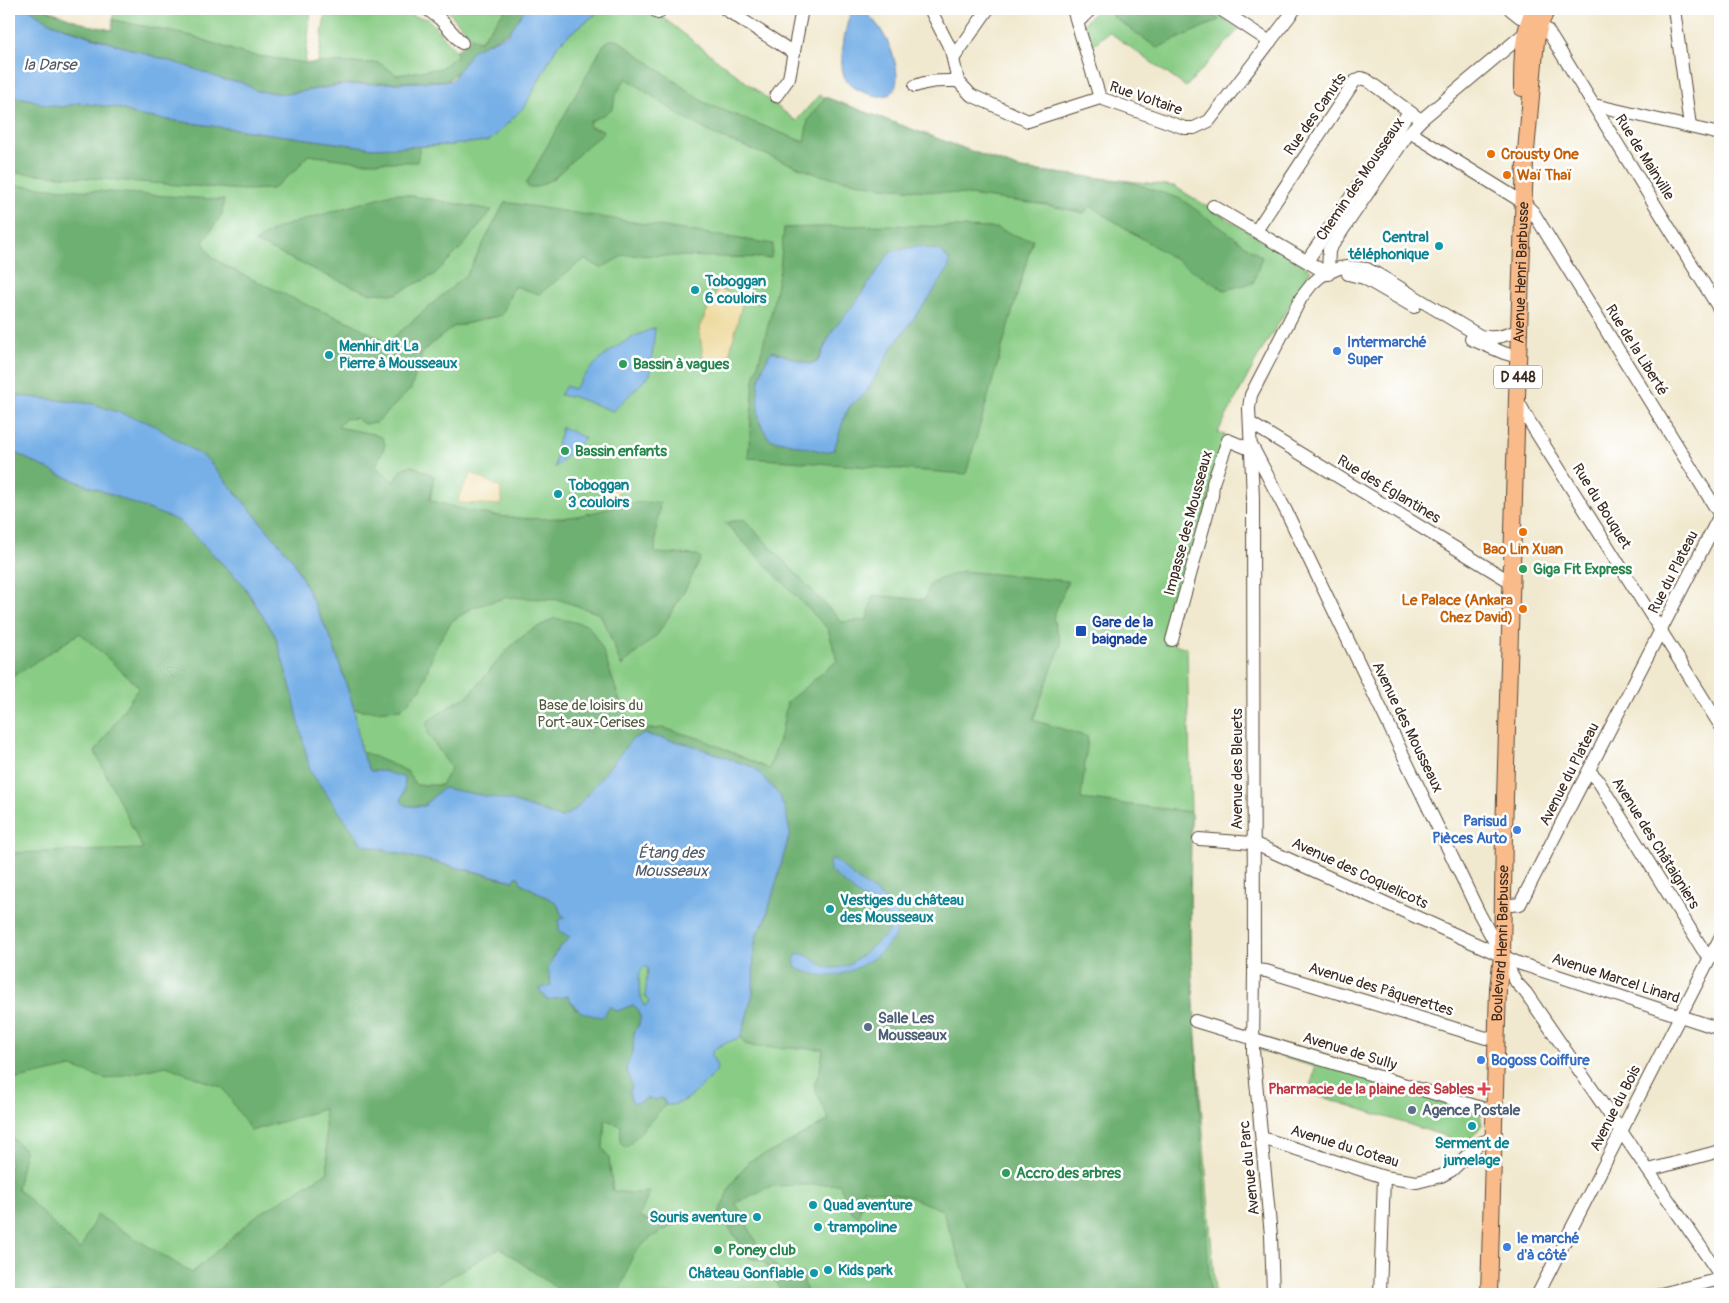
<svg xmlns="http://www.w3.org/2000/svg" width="1729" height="1303" font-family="Pangolin,sans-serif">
	<rect width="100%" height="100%" fill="#fff"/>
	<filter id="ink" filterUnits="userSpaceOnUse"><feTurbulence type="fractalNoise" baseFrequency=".02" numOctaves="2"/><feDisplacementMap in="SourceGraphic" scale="10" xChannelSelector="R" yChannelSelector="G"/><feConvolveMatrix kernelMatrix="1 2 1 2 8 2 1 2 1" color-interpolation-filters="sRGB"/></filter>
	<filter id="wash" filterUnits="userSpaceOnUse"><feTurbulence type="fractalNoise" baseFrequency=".0096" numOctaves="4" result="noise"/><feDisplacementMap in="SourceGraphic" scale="20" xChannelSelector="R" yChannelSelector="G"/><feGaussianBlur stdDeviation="1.12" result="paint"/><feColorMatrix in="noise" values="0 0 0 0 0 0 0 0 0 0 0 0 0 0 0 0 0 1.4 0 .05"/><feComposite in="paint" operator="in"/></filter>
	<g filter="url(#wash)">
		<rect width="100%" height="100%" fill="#f1e9cf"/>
		<!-- green -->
		<g fill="#89cc85" stroke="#627b52">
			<polygon points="114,9 311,9 305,63 244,54 192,36 113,20"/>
			<polygon points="326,9 377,9 428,19 456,51 458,55 441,68 397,75 379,63 318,63"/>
			<polygon points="446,9 506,9 479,42 471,37"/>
			<polygon points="597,9 652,9 796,121 819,95 1020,169 1174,186 1311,270 1259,355 1218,432 1227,436 1168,642 1187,648 1191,812 1190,934 1195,1021 1215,1294 9,1294 9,96 119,108 140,116 373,148 451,145 493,138 525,106 557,46 567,36 596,14"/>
			<polygon points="1098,9 1207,9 1239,29 1186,87 1109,32 1090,47 1083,24"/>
			<polygon points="1257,1044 1480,1113 1482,1125 1467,1143 1310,1093 1315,1067 1259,1050"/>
		</g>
		<!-- forest -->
		<g fill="#6eb072" stroke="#546d48" fill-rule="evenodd">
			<polygon points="28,9 45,9 88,25 112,30 113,20 192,36 244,54 305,63 379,63 397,75 441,68 458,55 456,51 471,37 480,42 506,9 526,9 512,30 485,44 449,80 338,85 286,94 258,91 51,23"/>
			<polygon points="1122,9 1204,9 1219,20 1157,48 1111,15"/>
			<polygon points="610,40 618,40 705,103 804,142 808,120 825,97 1020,169 1127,181 1181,199 1262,257 1253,283 1224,290 1090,206 1084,213 1046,205 960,194 882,187 819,175 717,136 687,120 626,78 615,96 613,108 605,114 589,122 590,127 603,130 602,134 588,145 553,179 536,187 529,188 526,184 604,44"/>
			<polygon points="9,96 29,99 46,105 62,107 79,103 119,108 140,116 373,148 420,145 417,162 362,162 308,155 297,169 272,189 243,190 9,172"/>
			<path d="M 9,185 L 224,200 L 222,214 L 203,242 L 211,256 L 227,267 L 307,305 L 352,323 L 387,343 L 467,274 L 505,202 L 773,244 L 771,258 L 624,255 L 601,268 L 586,260 L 582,261 L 539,294 L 514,286 L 502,315 L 453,327 L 423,351 L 411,389 L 376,423 L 364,424 L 356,418 L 345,419 L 338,427 L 373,434 L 383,438 L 385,445 L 376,467 L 394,482 L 404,467 L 413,466 L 434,476 L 430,500 C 478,515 519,522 570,517 C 601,513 628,499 660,503 L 656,531 L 655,553 L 697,555 L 701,558 L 685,590 L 658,634 L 621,666 L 612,641 L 600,614 L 560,600 L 508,597 L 474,607 L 452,621 L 435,648 L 421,689 L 401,709 L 373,711 L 354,709 L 332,641 L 293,560 L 207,459 L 93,404 L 9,395 Z"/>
			<polygon points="395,193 492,210 462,247 434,275 395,294 369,293 328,276 255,242 277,228"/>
			<path d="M 885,225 L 997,228 L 1022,238 L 1033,239 L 966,474 L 748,458 L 754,380 L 771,314 L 780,268 L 784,228 ZM 890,253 L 931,295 L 892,348 L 876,376 L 850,406 L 840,426 L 802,446 L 770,439 L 760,424 L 772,351 L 809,364 L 818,360 L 832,331 L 856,302 Z"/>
			<path d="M 9,450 L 58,474 L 179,521 L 242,583 L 275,635 L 291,688 L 363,845 L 513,881 L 516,877 L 520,877 L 521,883 L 557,903 L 561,914 L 565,917 L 570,937 L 555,953 L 568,996 L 575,1009 L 611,1007 L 617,1011 L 633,1005 C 643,1011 642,1023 634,1031 L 633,1052 L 626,1067 L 638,1103 C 645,1097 658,1095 665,1101 L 665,1105 L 626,1148 L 620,1143 L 621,1126 L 605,1119 L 603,1148 L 609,1158 L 613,1191 L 631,1193 L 650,1192 L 639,1217 L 659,1225 L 675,1218 L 675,1225 C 657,1233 638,1243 630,1262 C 625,1275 625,1283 616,1294 L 565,1294 L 500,1248 L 421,1294 L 9,1294 L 9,1135 L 25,1150 L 17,1188 L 80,1250 L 97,1215 L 192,1273 L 256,1216 L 328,1172 L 324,1109 L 251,1131 L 223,1088 L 166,1066 L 106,1079 L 72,1067 L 9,1081 L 9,853 L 143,849 L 95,752 L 139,687 L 80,633 L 9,679 Z"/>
			<path d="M 744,519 L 842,622 L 867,620 L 873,595 L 924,600 L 931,582 L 963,571 L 1068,581 L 1053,618 L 1061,644 L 1033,720 L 1088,737 L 1081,799 L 1191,812 L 1190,934 L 1210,1294 L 972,1294 L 942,1210 L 907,1196 L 863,1189 L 859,1217 L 852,1212 L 839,1184 L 771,1186 L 736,1203 L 756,1242 L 786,1279 L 802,1272 L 807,1294 L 782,1294 L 765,1262 L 750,1258 L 719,1213 L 730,1186 L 749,1161 L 775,1150 L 829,1120 L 814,1086 L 820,1069 L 823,1049 L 756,1047 L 745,1044 L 741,1037 L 753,993 L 754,946 L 758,931 L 765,922 L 768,911 L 790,833 L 755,768 L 691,745 L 644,734 L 575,810 L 561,818 L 512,801 L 434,796 L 426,803 L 425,806 L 407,806 L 401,801 L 404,791 C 391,776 391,772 370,771 L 361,751 L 407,771 L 416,785 L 441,785 L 451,768 L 428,734 L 427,722 L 451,705 L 469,695 L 509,648 L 528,632 L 555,618 L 588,625 L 602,648 L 623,710 L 638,730 L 663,728 L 702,739 L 769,769 L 782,730 L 787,702 L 837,661 L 828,629 L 725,523 Z"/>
		</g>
		<!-- sand -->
		<g fill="#eeda9e" stroke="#94825e">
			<polygon points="718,288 743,300 728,360 704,364 699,328"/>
			<polygon points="472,473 501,488 501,505 458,503 459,495"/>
			<polygon points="618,480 621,486 614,503 602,499 608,483"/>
		</g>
		<!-- water -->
		<g fill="#77b0e7" stroke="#596d82" fill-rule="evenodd">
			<polygon points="9,9 29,9 51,23 88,36 192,68 224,80 241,82 257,91 286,94 342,85 448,81 452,80 473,50 508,34 525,9 597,9 596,14 567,36 557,46 525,106 493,138 488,141 451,145 373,148 140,116 119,108 79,103 62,107 46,105 29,99 9,96"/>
			<path d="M 852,9 C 867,9 878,24 885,37 C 892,48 905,84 890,94 C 878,101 849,89 844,76 C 838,63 846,22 852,9 Z"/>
			<path d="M 917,246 L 941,251 L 949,260 L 949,268 L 931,295 L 892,348 L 866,393 L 850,406 L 845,415 L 834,450 L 825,452 L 770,439 C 766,434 762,428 760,422 C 755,399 757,371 772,351 L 809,364 L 818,361 L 832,331 L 856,302 L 890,252 Z"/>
			<path d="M 655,328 L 650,375 L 613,411 L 571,396 L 570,397 L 560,395 L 566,386 L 574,389 C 595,359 621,340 655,328 Z"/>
			<path d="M 9,395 L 93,404 L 150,423 L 207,459 L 293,560 L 332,641 L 354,709 L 361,751 L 370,771 L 383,771 L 405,778 L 404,791 L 401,801 L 407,806 L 425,806 L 426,803 L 443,788 L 512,801 L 561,818 L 575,810 L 632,739 L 644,734 L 691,745 L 755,768 L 780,796 L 786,813 L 790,833 L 768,911 L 765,921 L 758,931 L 754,946 L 753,993 L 741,1037 L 719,1046 L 713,1051 L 712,1056 L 717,1066 L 716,1072 C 701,1086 687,1107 665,1105 L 665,1101 L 661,1098 L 654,1100 L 648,1098 L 638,1103 L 632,1102 L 629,1092 L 632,1087 L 626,1067 L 633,1052 L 634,1031 C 642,1024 643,1011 633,1005 L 617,1011 L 610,1007 L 608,1008 L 606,1013 L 602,1017 C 582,1014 578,1013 568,996 L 547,1000 L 539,989 L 551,985 L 548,969 L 555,953 L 570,937 L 559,931 L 559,920 L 565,917 L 561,914 L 557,903 L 521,883 L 519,877 L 516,877 L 514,881 L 363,845 L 310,771 L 291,688 L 275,635 L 242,583 L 179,521 L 58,474 L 9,450 ZM 644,966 L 648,968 L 645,997 L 649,1001 L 648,1004 L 644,1006 C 640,995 635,976 644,966 Z"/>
			<polygon points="562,427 585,438 555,468 557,445"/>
			<path d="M 834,859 C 842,865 849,873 857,879 C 868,888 891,900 897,914 C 908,942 856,974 832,976 C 823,977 804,972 796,968 L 794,959 L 798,953 C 811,954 820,968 833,968 C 840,968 847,966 852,962 C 858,959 886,936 888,932 C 891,927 892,922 889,918 L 856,893 L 830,871 L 829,862 Z"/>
		</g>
	</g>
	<g filter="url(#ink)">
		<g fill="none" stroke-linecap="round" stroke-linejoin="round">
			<defs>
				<g id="minor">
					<polyline points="427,9 440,19 462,43"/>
					<polyline points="725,9 794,53"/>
					<polyline points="930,9 951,50 958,81"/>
					<polyline points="1073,9 1100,98"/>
					<polyline points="1220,9 1270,42"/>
					<polyline points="1510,9 1520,17 1529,20 1527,12"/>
					<polyline points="1674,9 1690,126"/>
					<polyline points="658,13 661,9"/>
					<polyline points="1078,22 1091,9"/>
					<polyline points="1540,24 1547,30 1720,310"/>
					<polyline points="953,59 988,9"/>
					<path d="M 915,86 C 930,80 943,81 958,81 L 971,95 L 1028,121 L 1100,98 L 1185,128 L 1194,128 L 1209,121 L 1295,9"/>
					<polyline points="776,96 789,78 802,9"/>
					<polyline points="1594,105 1720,134"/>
					<polyline points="1416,136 1524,203 1533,212 1720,515 1520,904 1502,906"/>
					<polyline points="1213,206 1328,274"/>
					<polyline points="1256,231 1354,82 1361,78 1367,80 1421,120"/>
					<polyline points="1307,261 1409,112"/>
					<polyline points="1328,274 1329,250 1408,134 1421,120 1526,32"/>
					<polyline points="1348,274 1364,278 1414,307"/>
					<polyline points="1471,339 1504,353 1518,357"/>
					<polyline points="1517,399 1529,421 1720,725"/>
					<polyline points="1250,423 1511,582"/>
					<polyline points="1253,448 1286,511 1479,913 1516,982 1526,993 1720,1275"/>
					<polyline points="1172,640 1212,496 1213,483 1228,440 1252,450"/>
					<polyline points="1589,771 1597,779 1703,950 1710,958"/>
					<polyline points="1199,839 1253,843 1518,963 1720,1029"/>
					<polyline points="1254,970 1266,971 1486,1038 1497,1035"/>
					<polyline points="1195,1021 1495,1112"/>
					<polyline points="1262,1138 1384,1177 1417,1182 1441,1176 1452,1170 1480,1143 1494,1138"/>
					<polyline points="1649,1170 1720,1151"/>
					<path d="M 1273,1294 L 1271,1235 L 1253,1051 L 1254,970 L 1253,498 L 1249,408 L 1251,395 L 1301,298 L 1312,284 L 1321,276 L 1339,268 L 1347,267 L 1367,269 L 1377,274 L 1480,336 C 1495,339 1505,336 1519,330"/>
					<polyline points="1380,1294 1384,1177"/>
					<polyline points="1538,1294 1720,938"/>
					<polyline points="1661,1294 1720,1279"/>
				</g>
				<g id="major">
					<path d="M 1522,88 C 1522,61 1522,34 1534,9"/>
					<path id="s1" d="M 1489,1294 L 1498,988 L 1502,956 L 1504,832 L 1519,330 L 1525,162 L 1536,41 L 1540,24 L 1547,9"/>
				</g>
			</defs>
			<!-- minor casing -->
			<use href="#minor" stroke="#564739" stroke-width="14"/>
			<!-- major casing -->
			<use href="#major" stroke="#564739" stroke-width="18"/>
			<!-- minor -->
			<use href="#minor" stroke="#fff" stroke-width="12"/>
			<!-- major -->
			<use href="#major" stroke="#fabb8b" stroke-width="16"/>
		</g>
	</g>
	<!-- markers -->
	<g fill="#e8710a" stroke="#fff" stroke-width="2">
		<circle cx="1491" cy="154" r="5"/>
		<circle cx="1507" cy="175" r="5"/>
		<circle cx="1523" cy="532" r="5"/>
		<circle cx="1523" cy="609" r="5"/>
	</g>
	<g fill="#0f9aa8" stroke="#fff" stroke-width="2">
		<circle cx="1439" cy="246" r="5"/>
		<circle cx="695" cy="290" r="5"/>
		<circle cx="329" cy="355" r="5"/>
		<circle cx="558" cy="494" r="5"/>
		<circle cx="830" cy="909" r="5"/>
		<circle cx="1472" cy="1126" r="5"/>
		<circle cx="813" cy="1205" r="5"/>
		<circle cx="757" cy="1217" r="5"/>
		<circle cx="818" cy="1227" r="5"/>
		<circle cx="828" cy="1270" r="5"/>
		<circle cx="814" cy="1273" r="5"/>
	</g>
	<g fill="#3f7fe0" stroke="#fff" stroke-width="2">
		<circle cx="1337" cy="351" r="5"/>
		<circle cx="1517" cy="830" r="5"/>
		<circle cx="1481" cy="1060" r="5"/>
		<circle cx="1507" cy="1247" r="5"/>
	</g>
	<g fill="#2e9e5b" stroke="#fff" stroke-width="2">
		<circle cx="623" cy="364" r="5"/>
		<circle cx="565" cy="451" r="5"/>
		<circle cx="1523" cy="569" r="5"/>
		<circle cx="1006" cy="1173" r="5"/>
		<circle cx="718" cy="1250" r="5"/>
	</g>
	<rect fill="#1a4fb4" stroke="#fff" stroke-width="2" x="1075" y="625" width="12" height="12" rx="2.5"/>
	<g fill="#5c6f8a" stroke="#fff" stroke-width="2">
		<circle cx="868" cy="1027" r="5"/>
		<circle cx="1412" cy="1110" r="5"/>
	</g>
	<path fill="#e0444e" stroke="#fff" stroke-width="2" d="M1481.5 1081.5h5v5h5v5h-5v5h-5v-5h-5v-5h5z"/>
	<g text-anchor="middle" stroke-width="5" stroke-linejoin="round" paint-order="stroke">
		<!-- shield labels -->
		<rect fill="#fff" stroke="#766a62" stroke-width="1" x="1494" y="365.5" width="48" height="23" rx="4"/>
		<g font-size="14" font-weight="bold" fill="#3b2a1e">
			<text x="1518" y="382">D 448</text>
		</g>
		<!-- street labels -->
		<g font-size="15" fill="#3b2a1e" stroke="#fff">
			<text transform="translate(1146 98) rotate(19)" y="5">Rue Voltaire</text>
			<text transform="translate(1315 114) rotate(-55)" y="5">Rue des Canuts</text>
			<text transform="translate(1645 157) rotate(58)" y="5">Rue de Mainville</text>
			<text transform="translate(1360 179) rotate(-56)" y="5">Chemin des Mousseaux</text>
			<text dy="5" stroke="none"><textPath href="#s1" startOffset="1022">Avenue Henri Barbusse</textPath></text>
			<text transform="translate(1637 350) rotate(58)" y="5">Rue de la Liberté</text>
			<text transform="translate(1389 489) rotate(31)" y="5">Rue des Églantines</text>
			<text transform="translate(1602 506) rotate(58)" y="5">Rue du Bouquet</text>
			<text transform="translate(1188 523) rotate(-75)" y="5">Impasse des Mousseaux</text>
			<text transform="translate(1673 572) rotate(-63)" y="5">Rue du Plateau</text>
			<text transform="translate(1408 727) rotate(64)" y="5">Avenue des Mousseaux</text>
			<text transform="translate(1237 769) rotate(-90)" y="5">Avenue des Bleuets</text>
			<text transform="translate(1569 774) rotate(-63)" y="5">Avenue du Plateau</text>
			<text transform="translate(1656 843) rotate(58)" y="5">Avenue des Châtaigniers</text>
			<text transform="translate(1360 873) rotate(25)" y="5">Avenue des Coquelicots</text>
			<text dy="5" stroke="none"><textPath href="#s1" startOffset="351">Boulevard Henri Barbusse</textPath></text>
			<text transform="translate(1616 978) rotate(18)" y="5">Avenue Marcel Linard</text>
			<text transform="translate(1381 989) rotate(17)" y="5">Avenue des Pâquerettes</text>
			<text transform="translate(1350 1051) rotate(17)" y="5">Avenue de Sully</text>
			<text transform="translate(1615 1108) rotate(-63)" y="5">Avenue du Bois</text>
			<text transform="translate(1345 1146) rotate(17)" y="5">Avenue du Coteau</text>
			<text transform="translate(1249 1168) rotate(-96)" y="5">Avenue du Parc</text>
		</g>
		<!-- food labels -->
		<g font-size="15" font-weight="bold" fill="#c56008" stroke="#fff" text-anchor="start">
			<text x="1501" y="159">Crousty One</text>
			<text x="1517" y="180">Waï Thaï</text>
			<text x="1523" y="554" text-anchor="middle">Bao Lin Xuan</text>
			<text x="1513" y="605" text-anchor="end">Le Palace (Ankara<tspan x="1513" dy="17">Chez David)</tspan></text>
		</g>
		<!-- culture labels -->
		<g font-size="15" font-weight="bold" fill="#0d838f" stroke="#fff" text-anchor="start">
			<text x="1429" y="242" text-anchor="end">Central<tspan x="1429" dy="17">téléphonique</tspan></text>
			<text x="705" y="286">Toboggan<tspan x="705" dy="17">6 couloirs</tspan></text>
			<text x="339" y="351">Menhir dit La<tspan x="339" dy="17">Pierre à Mousseaux</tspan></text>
			<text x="568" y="490">Toboggan<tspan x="568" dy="17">3 couloirs</tspan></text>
			<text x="840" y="905">Vestiges du château<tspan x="840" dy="17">des Mousseaux</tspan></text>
			<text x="1472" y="1148" text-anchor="middle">Serment de<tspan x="1472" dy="17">jumelage</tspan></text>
			<text x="823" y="1210">Quad aventure</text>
			<text x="747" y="1222" text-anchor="end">Souris aventure</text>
			<text x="828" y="1232">trampoline</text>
			<text x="838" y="1275">Kids park</text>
			<text x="804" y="1278" text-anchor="end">Château Gonflable</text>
		</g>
		<!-- shop labels -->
		<g font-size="15" font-weight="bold" fill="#366cbe" stroke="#fff" text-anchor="start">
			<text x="1347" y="347">Intermarché<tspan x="1347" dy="17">Super</tspan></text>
			<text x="1507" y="826" text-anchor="end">Parisud<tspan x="1507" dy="17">Pièces Auto</tspan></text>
			<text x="1491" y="1065">Bogoss Coiffure</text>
			<text x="1517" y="1243">le marché<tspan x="1517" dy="17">d'à côté</tspan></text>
		</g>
		<!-- leisure labels -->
		<g font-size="15" font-weight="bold" fill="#27864d" stroke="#fff" text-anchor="start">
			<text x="633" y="369">Bassin à vagues</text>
			<text x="575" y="456">Bassin enfants</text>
			<text x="1533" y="574">Giga Fit Express</text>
			<text x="1016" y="1178">Accro des arbres</text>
			<text x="728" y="1255">Poney club</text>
		</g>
		<!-- transit labels -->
		<g font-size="15" font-weight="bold" fill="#164399" stroke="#fff" text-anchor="start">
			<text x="1092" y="627">Gare de la<tspan x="1092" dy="17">baignade</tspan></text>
		</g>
		<!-- park labels -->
		<g font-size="15" fill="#525b3d" stroke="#fff">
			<text x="591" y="710">Base de loisirs du<tspan x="591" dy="17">Port-aux-Cerises</tspan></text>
		</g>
		<!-- service labels -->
		<g font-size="15" font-weight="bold" fill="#4e5e75" stroke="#fff" text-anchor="start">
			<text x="878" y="1023">Salle Les<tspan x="878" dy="17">Mousseaux</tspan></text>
			<text x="1422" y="1115">Agence Postale</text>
		</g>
		<!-- health labels -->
		<g font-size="15" font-weight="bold" fill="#be3a42" stroke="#fff" text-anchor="end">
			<text x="1474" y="1094">Pharmacie de la plaine des Sables</text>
		</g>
		<!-- water labels -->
		<g font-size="16" font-style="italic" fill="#505964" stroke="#fff">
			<text x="50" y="70">la Darse</text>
			<text x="671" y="858">Étang des<tspan x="671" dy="18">Mousseaux</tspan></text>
		</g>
	</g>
	<!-- margin -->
	<rect width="1729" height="1303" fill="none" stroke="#fff" stroke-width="30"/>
</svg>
